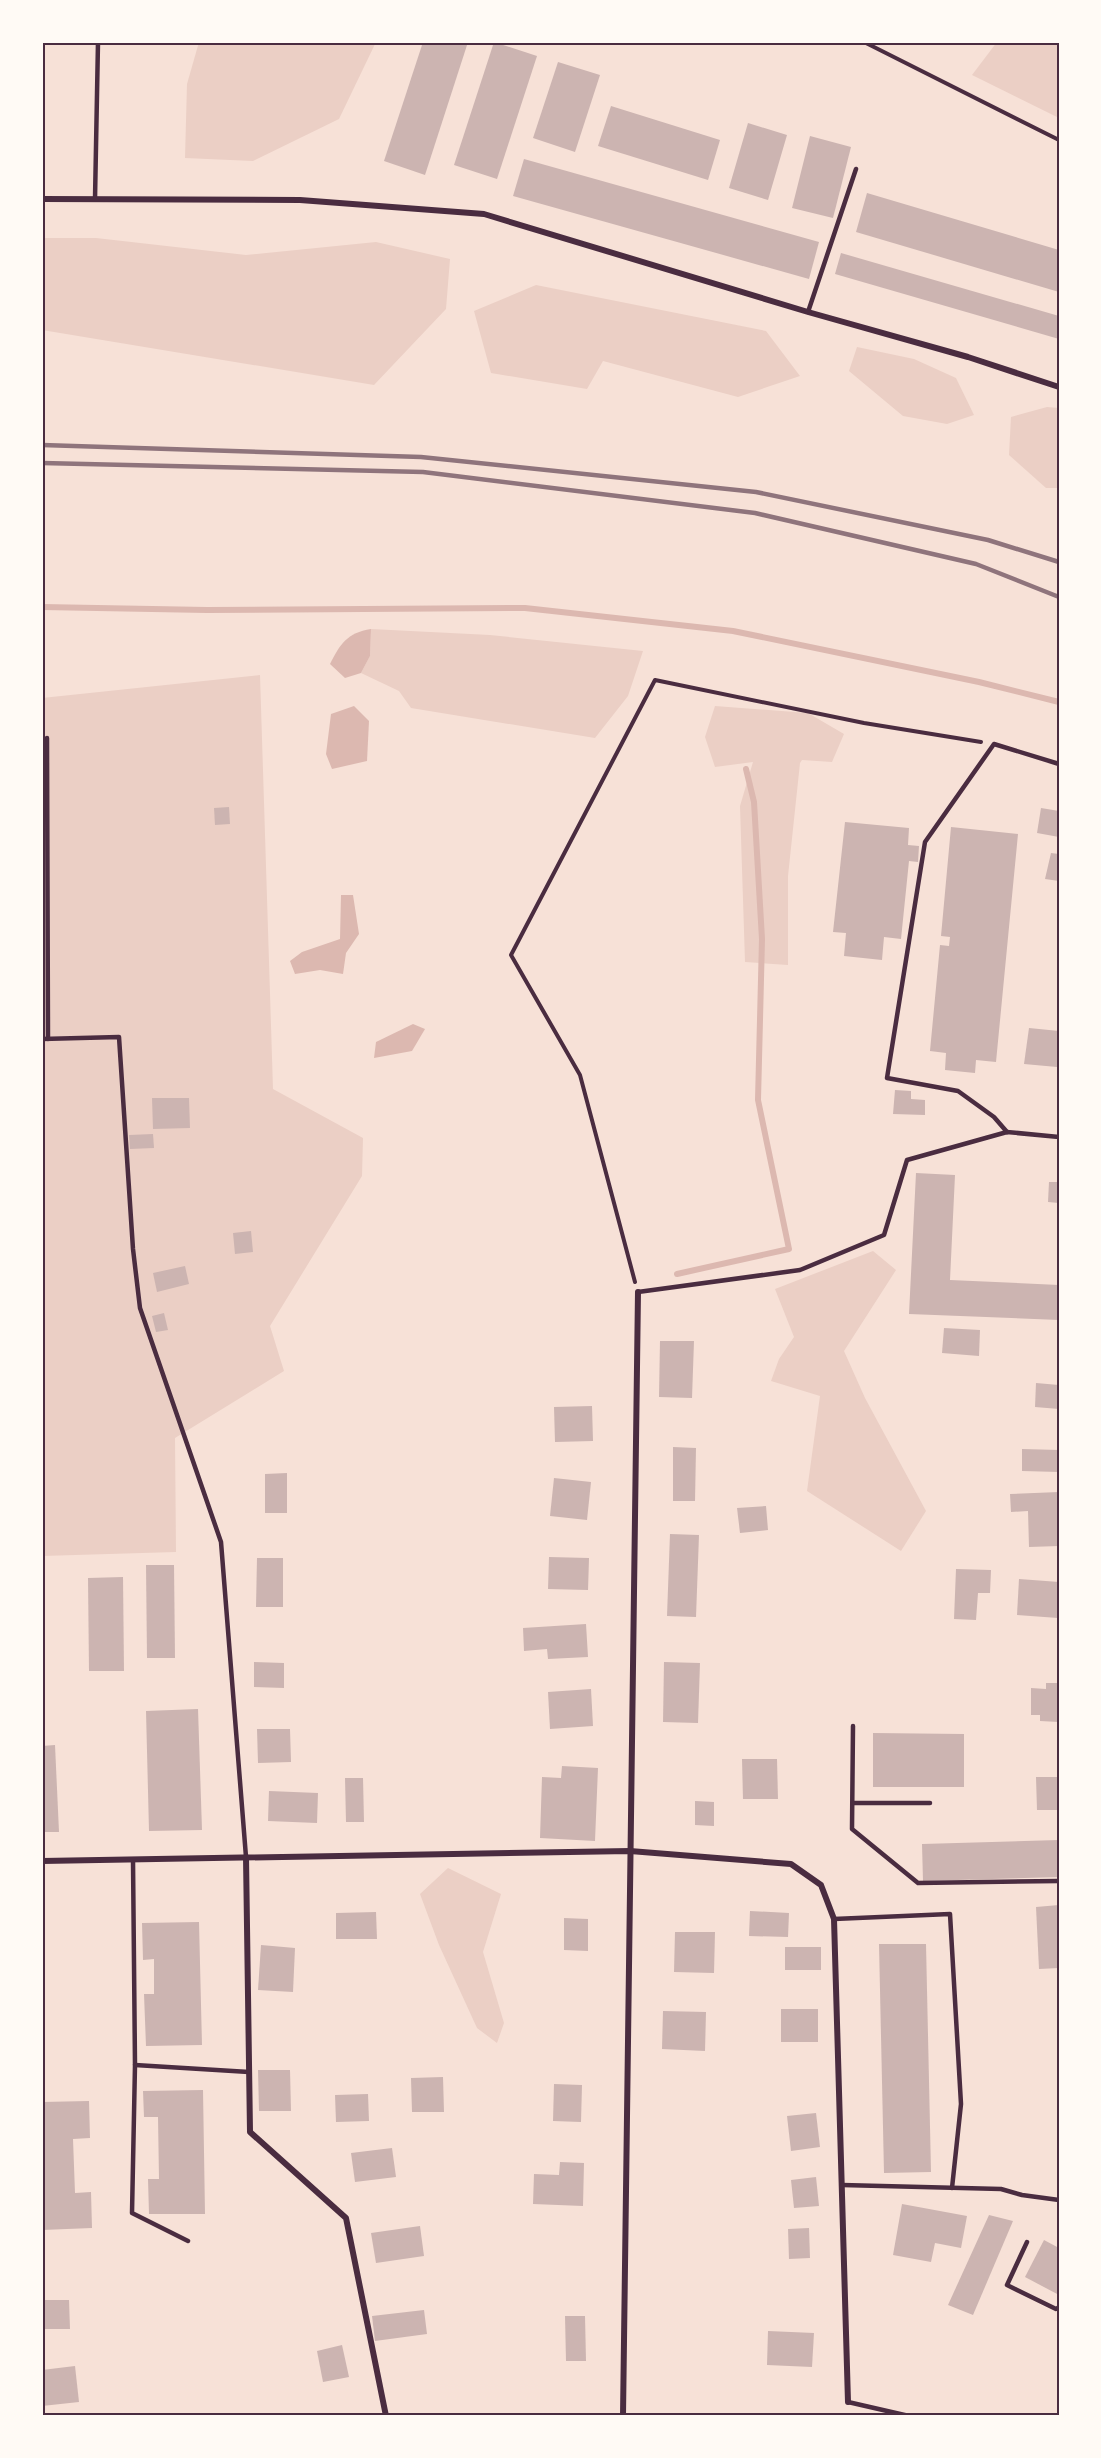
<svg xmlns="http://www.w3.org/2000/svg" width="1101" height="2458" font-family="'Fira Sans',sans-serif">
	<rect width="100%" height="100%" fill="#f7e1d7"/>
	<!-- green -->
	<g fill="#ebcfc5">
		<polygon points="199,42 376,42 339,119 253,161 185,158 187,84"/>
		<polygon points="997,42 1059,42 1059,118 972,75"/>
		<polygon points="42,238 96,238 246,255 376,242 450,259 446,309 374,385 42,330"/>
		<polygon points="536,285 766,331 800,376 738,397 603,361 587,389 491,373 474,311"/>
		<polygon points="857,347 914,359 956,378 974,415 947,424 903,416 849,371"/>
		<polygon points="1047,407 1059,408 1059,488 1046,488 1009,455 1011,417"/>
		<polygon points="371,629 490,635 643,651 628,696 595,738 411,708 399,691 361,673 370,656"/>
		<polygon points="260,675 273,1089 363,1138 362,1176 270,1326 284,1371 175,1438 176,1552 42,1556 42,698"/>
		<polygon points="715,706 808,713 844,734 832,762 802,760 800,763 788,876 788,965 745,962 740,806 753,762 715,767 705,737"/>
		<polygon points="873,1251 896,1270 844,1351 865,1398 926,1511 901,1551 807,1491 820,1396 771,1381 779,1359 794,1337 775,1289"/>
		<polygon points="448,1868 501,1894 483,1952 504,2023 497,2043 477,2028 439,1945 420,1894"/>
	</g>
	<!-- water -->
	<g fill="#dcb8b0">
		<path d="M 371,629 L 370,656 L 361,673 L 345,678 L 330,664 C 340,644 347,633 371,629 Z"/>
		<polygon points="354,706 369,721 367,761 332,769 326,754 331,714"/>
		<polygon points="341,895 353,895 359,934 346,953 343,974 320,970 295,974 290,961 302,952 340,939"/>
		<polygon points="413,1024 425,1029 412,1051 374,1058 376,1042"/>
	</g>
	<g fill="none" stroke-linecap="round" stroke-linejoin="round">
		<!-- stream -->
		<g stroke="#dcb8b0" stroke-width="6">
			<polyline points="42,607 207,610 525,608 733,631 979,682 1059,702"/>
			<polyline points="677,1274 789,1249 758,1100 762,939 754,802 746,769"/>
		</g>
	</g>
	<!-- building -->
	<g fill="#ccb4b1">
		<polygon points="423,42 468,42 425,175 384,161"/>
		<polygon points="494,42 537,56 497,179 454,165"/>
		<polygon points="558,62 600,75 575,152 533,138"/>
		<polygon points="611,106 720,140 708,180 598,146"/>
		<polygon points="748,123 787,135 768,200 729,188"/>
		<polygon points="810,136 851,147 833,218 792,208"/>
		<polygon points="524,159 819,242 809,279 513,196"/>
		<polygon points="867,193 1059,250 1059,292 856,232"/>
		<polygon points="841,253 1059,316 1059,339 835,274"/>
		<polygon points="229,807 230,824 215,825 214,808"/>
		<polygon points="1041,808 1059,811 1059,837 1037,833"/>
		<polygon points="845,822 909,828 908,845 919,846 918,862 909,861 901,939 884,937 882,960 844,956 846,933 833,932"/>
		<polygon points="951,827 1018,834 996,1062 976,1060 975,1073 945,1070 946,1053 930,1051 940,945 949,946 950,937 941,936"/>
		<polygon points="1051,853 1059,854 1059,881 1045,879"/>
		<polygon points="1029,1028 1059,1031 1057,1067 1024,1064"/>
		<polygon points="895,1090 911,1091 911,1099 925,1100 925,1115 893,1114"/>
		<polygon points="152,1098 189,1098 190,1128 153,1129"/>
		<polygon points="153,1134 154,1148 130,1149 129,1135"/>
		<polygon points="916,1173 955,1175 950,1280 1059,1285 1059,1320 909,1314"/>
		<polygon points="1049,1182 1059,1182 1059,1203 1048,1202"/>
		<polygon points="251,1231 253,1252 235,1254 233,1233"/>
		<polygon points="185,1266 189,1284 157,1292 153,1273"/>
		<polygon points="164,1313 168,1330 156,1332 152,1316"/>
		<polygon points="944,1328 980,1330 979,1356 942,1353"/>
		<polygon points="660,1341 694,1341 692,1398 659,1397"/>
		<polygon points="1036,1383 1059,1385 1059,1409 1035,1407"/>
		<polygon points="592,1406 593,1441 555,1442 554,1407"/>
		<polygon points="673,1447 696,1448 695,1501 673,1501"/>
		<polygon points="1022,1449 1059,1450 1059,1472 1022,1471"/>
		<polygon points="287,1473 287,1513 265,1513 265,1474"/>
		<polygon points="554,1478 591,1482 587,1520 550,1516"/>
		<polygon points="1059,1492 1059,1546 1029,1547 1028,1511 1011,1512 1010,1494"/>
		<polygon points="766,1506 768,1530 740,1533 737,1508"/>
		<polygon points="670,1534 699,1535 696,1617 667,1616"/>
		<polygon points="549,1557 589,1558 588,1590 548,1589"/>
		<polygon points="257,1558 283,1558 283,1607 256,1607"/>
		<polygon points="146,1565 174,1565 175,1658 147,1658"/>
		<polygon points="956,1569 991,1570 990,1593 978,1593 976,1620 954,1619"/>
		<polygon points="123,1577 124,1671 89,1671 88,1578"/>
		<polygon points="1019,1579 1059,1582 1058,1618 1017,1615"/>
		<polygon points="586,1624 588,1657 548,1659 547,1649 524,1651 523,1628"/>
		<polygon points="254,1662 284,1663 284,1688 254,1687"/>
		<polygon points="664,1662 700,1663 698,1723 663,1722"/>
		<polygon points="1046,1683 1059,1683 1059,1722 1040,1721 1040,1715 1031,1715 1031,1688 1046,1689"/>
		<polygon points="591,1689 593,1726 550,1729 548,1692"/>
		<polygon points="198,1709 202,1830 149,1831 146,1711"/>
		<polygon points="257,1729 290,1729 291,1762 258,1763"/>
		<polygon points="873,1733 964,1734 964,1787 873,1787"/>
		<polygon points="55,1745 59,1832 42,1832 42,1746"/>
		<polygon points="742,1759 777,1759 778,1799 743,1799"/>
		<polygon points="562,1766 598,1768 595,1841 540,1838 542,1777 561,1778"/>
		<polygon points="1036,1777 1059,1777 1059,1810 1037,1810"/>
		<polygon points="345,1778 363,1778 364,1822 346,1822"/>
		<polygon points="269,1791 318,1793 317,1823 268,1821"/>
		<polygon points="695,1801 714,1802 714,1826 695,1825"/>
		<polygon points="1059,1840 1059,1877 923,1881 922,1844"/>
		<polygon points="1059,1905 1059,1968 1039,1969 1036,1907"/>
		<polygon points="750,1911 789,1913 788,1937 749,1936"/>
		<polygon points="376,1912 377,1939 336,1939 336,1913"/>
		<polygon points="564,1918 588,1919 588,1951 564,1950"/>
		<polygon points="199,1922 202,2045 146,2046 144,1994 154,1994 154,1959 143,1960 142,1923"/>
		<polygon points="675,1932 715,1932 714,1973 674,1972"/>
		<polygon points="879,1944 926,1944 931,2172 884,2173"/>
		<polygon points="261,1945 295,1948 293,1992 258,1990"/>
		<rect x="785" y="1947" width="36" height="23"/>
		<rect x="781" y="2009" width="37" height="33"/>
		<polygon points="663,2011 706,2012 705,2051 662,2049"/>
		<polygon points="258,2070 290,2070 291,2111 259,2111"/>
		<polygon points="443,2077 444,2112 412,2112 411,2078"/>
		<polygon points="554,2084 582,2085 581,2122 553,2121"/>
		<polygon points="203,2090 205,2214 149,2214 148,2179 159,2179 158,2117 144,2117 143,2091"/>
		<polygon points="368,2094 369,2121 336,2122 335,2095"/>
		<polygon points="89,2101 90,2138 73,2139 75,2193 91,2192 92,2228 42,2230 42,2102"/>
		<polygon points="816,2113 820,2147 791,2151 787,2116"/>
		<polygon points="392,2148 396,2177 355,2182 351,2153"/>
		<polygon points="560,2162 584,2163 583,2206 533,2204 534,2174 559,2175"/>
		<polygon points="816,2177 819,2206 794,2208 791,2180"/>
		<polygon points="902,2204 967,2216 961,2248 935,2243 931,2262 893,2255"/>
		<polygon points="989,2215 1013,2221 973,2315 948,2305"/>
		<polygon points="420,2226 424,2256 376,2263 371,2233"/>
		<polygon points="809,2228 810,2258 789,2259 788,2229"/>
		<polygon points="1044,2240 1059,2248 1059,2295 1025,2277"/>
		<polygon points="42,2300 69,2300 70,2329 42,2329"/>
		<polygon points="424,2310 427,2334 375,2341 372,2316"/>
		<polygon points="565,2316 585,2316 586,2361 566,2361"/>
		<polygon points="768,2331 814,2333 812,2367 767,2365"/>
		<polygon points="342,2345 349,2377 323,2382 317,2351"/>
		<polygon points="75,2366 79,2402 42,2406 42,2370"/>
	</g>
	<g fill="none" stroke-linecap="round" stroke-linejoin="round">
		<!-- path -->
		<g stroke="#4a2c40" stroke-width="4">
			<polyline points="864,42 1059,140"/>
			<polyline points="635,1282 580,1075 511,955 655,680 864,723 981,742"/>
		</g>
		<!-- service -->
		<g stroke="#4a2c40" stroke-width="4.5">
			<polyline points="95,199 98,42"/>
			<polyline points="808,312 856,169"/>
			<polyline points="47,738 48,1039"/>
			<polyline points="42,1039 119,1037 133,1249 140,1308 221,1542 246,1857"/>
			<polyline points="1007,1132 994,1117 958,1091 887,1078 925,842 994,744 1059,764"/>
			<polyline points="638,1292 800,1270 884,1235 907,1160 1007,1132 1059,1137"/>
			<polyline points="853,1726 852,1829 918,1883 1059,1881"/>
			<polyline points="853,1803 930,1803"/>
			<polyline points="133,1860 135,2065 132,2213 188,2241"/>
			<polyline points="834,1919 950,1914 961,2104 952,2188"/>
			<polyline points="135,2065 249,2072"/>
			<polyline points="842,2185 1001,2189 1022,2195 1059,2200"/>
			<polyline points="1027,2242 1007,2285 1056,2309 1059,2307"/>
			<polyline points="848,2402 909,2416"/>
		</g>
		<!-- minor -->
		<g stroke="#4a2c40" stroke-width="6">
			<polyline points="42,199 300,200 484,214 808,312 968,357 1059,387"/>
			<polyline points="246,1857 250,2132 346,2218 386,2416"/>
			<polyline points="42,1861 630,1851 791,1864 821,1885 834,1919 848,2402"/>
			<polyline points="623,2416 638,1292"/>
		</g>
		<!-- rail -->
		<g stroke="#8f747c" stroke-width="4.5">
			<polyline points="42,445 421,457 756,492 988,540 1059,562"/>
			<polyline points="42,463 423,472 755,513 976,564 1059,597"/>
		</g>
	</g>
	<!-- border -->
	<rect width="1101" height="2458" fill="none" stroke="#fffaf5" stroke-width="87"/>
	<rect x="44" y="44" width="1014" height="2370" fill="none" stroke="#4a2c40" stroke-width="2"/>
</svg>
